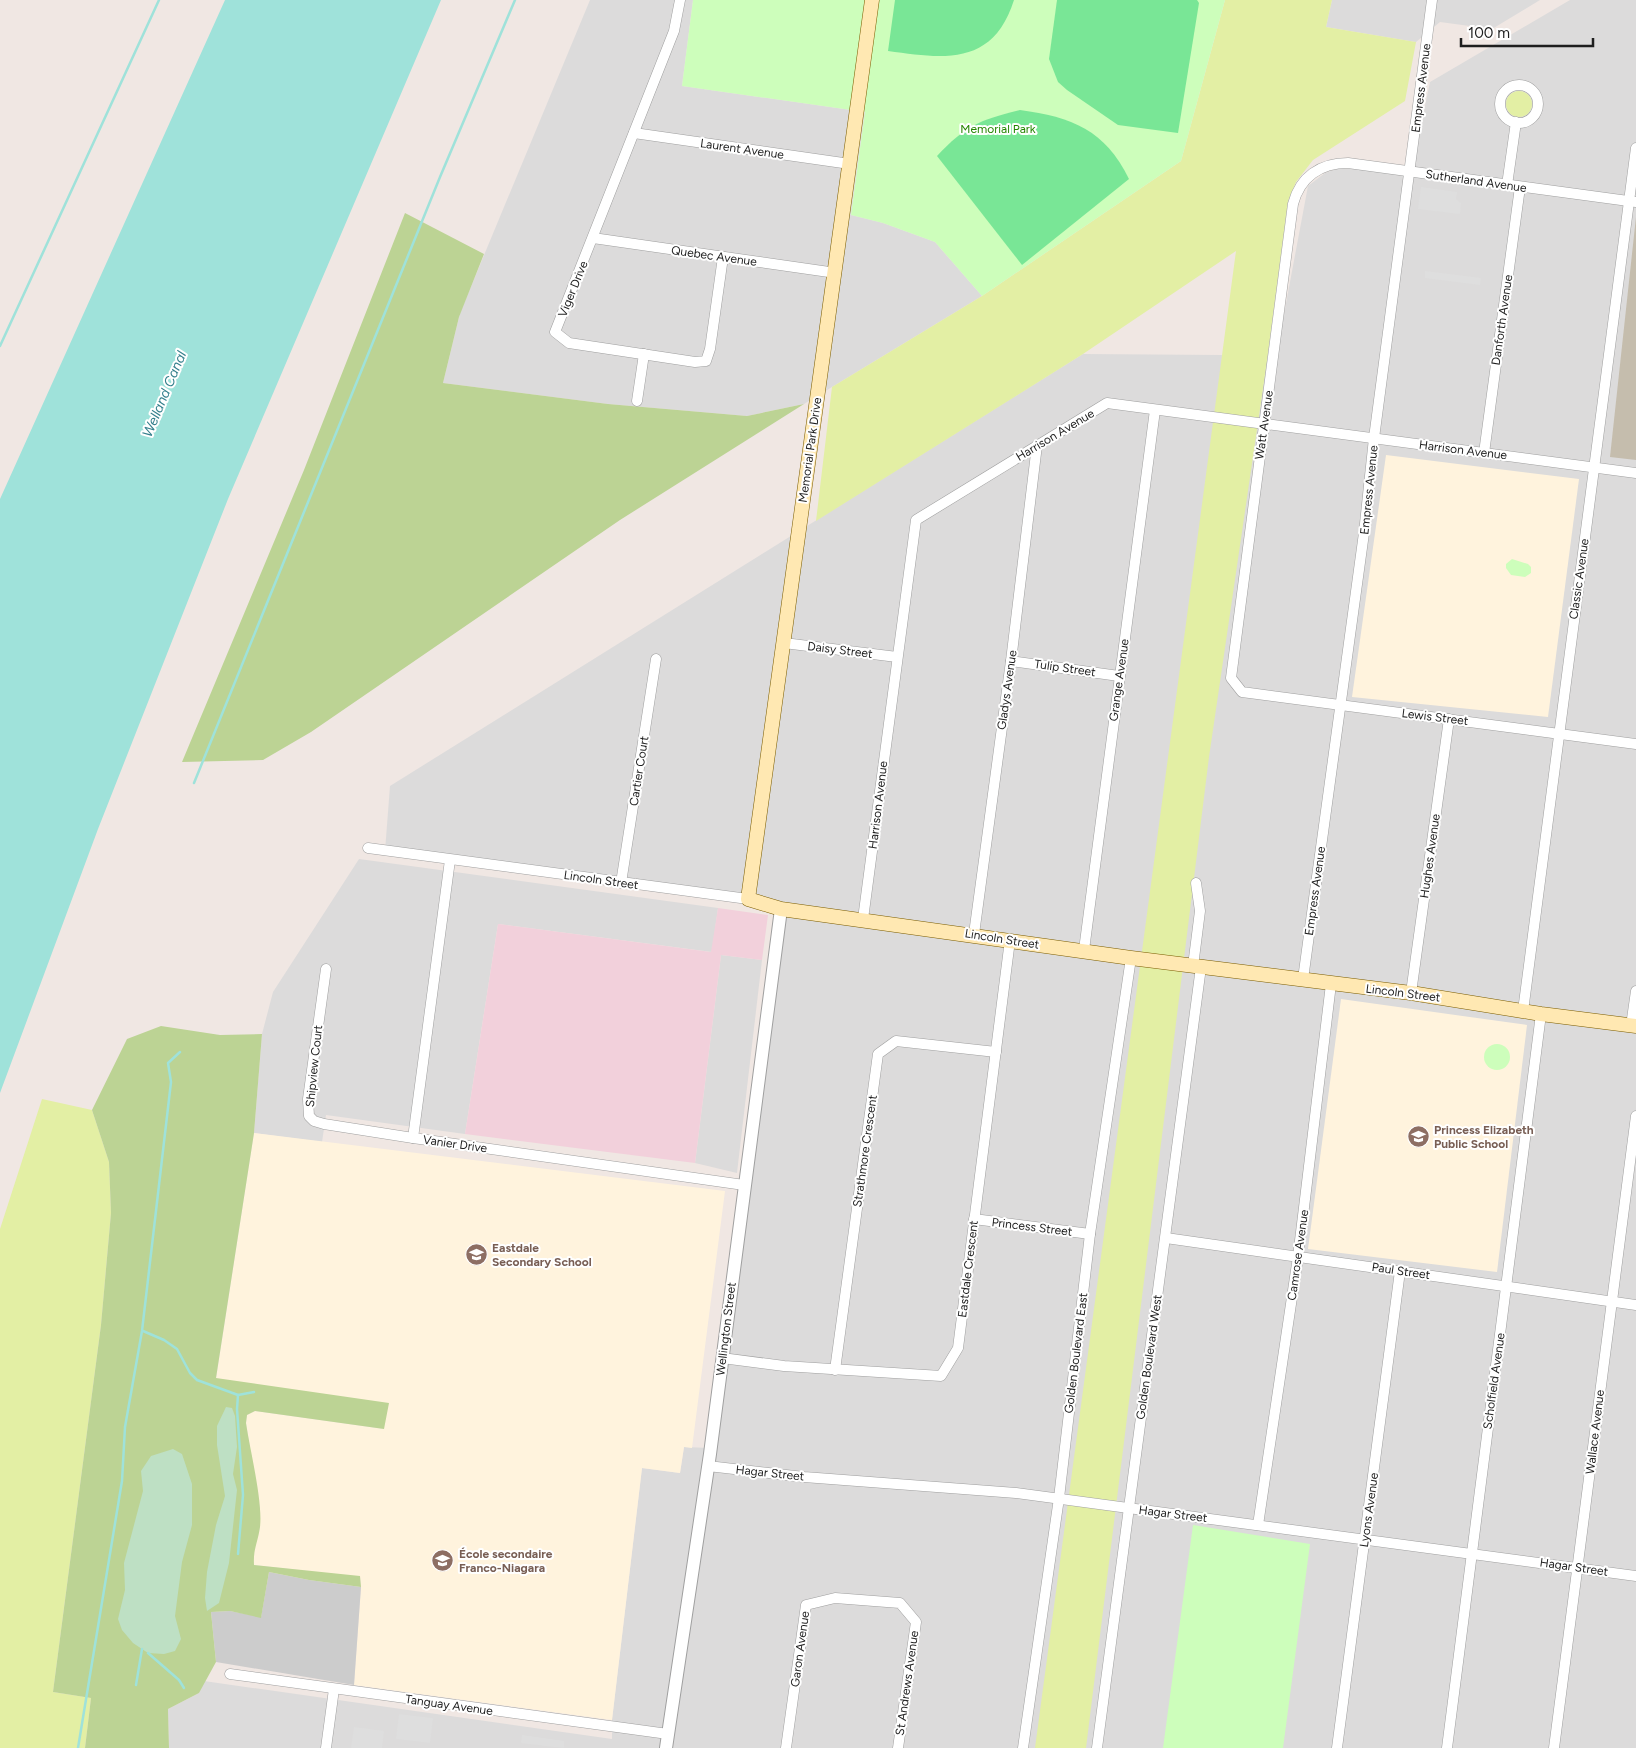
<svg xmlns="http://www.w3.org/2000/svg" width="1636" height="1748" font-family="Figtree,sans-serif">
	<rect width="100%" height="100%" fill="#f0e7e3"/>
	<!-- residential -->
	<g fill="#dcdbdb">
		<polygon points="590,0 693,0 682,86 865,112 851,215 883,223 935,242 982,296 804,404 747,416 608,404 443,383 460,313"/>
		<polygon points="1332,0 1540,0 1492,29 1440,22 1416,42 1326,27"/>
		<polygon points="1570,0 1636,0 1636,1748 169,1748 168,1709 199,1693 204,1681 612,1739 612,1720 642,1468 680,1473 684,1447 710,1448 781,909 385,851 390,786 1083,354 1221,355 1275,362 1308,186 1325,173 1339,168 1411,173 1430,82"/>
		<polygon points="359,859 718,908 712,952 498,924 465,1134 326,1115 322,1142 254,1133 262,1034 273,992"/>
		<polygon points="721,955 762,960 737,1173 695,1163"/>
	</g>
	<!-- commercial -->
	<polygon fill="#f2d0db" points="718,908 768,915 762,960 721,955 695,1163 465,1134 498,924 711,952"/>
	<!-- education -->
	<g fill="#fff3dd">
		<polygon points="1386,455 1579,479 1548,717 1352,697"/>
		<polygon points="1341,999 1527,1025 1497,1272 1308,1249"/>
		<polygon points="254,1133 725,1191 692,1448 684,1447 680,1473 642,1468 612,1720 354,1685 361,1587 360,1577 254,1565 253,1551 260,1527 260,1509 246,1423 247,1415 255,1411 384,1429 216,1379"/>
	</g>
	<!-- religious -->
	<polygon fill="#ccc" points="269,1572 309,1580 361,1587 354,1685 216,1662 211,1612 230,1611 261,1617"/>
	<!-- construction -->
	<polygon fill="#c5bdad" points="1636,217 1636,460 1610,457"/>
	<!-- grass -->
	<g fill="#e3efa4">
		<polygon points="1225,0 1332,0 1326,27 1416,42 1405,101 1313,160 1296,182 1288,201 1267,361 1209,757 1086,1748 1035,1748 1236,251 1083,354 816,521 832,387 982,296 1181,161"/>
		<circle cx="1519" cy="104" r="13"/>
		<polygon points="42,1099 92,1110 109,1162 111,1213 101,1325 53,1692 91,1698 85,1748 0,1748 0,1229"/>
	</g>
	<!-- forest -->
	<g fill="#bcd394">
		<polygon points="405,213 484,254 459,317 443,383 608,404 747,416 804,404 620,520 311,732 263,760 182,762 304,470"/>
		<path d="M 161,1026 L 220,1035 L 262,1034 L 254,1133 L 216,1378 L 389,1403 L 384,1429 L 255,1411 L 247,1415 L 246,1423 C 250,1450 263,1502 260,1527 C 258,1542 253,1549 254,1565 L 360,1576 L 361,1587 L 309,1580 L 269,1572 L 261,1618 L 230,1611 L 211,1612 L 216,1662 L 199,1693 L 168,1709 L 169,1748 L 85,1748 L 91,1698 L 53,1692 L 101,1325 L 111,1213 L 109,1162 L 92,1110 L 127,1039 Z"/>
	</g>
	<!-- wetland -->
	<g fill="#bee0c4">
		<polygon points="226,1407 232,1408 235,1416 237,1447 233,1474 237,1490 229,1563 219,1603 207,1611 205,1598 207,1572 216,1525 225,1496 217,1445 217,1426"/>
		<polygon points="173,1449 182,1454 192,1484 192,1525 182,1562 175,1616 181,1639 175,1651 164,1654 148,1653 133,1643 122,1630 118,1619 125,1590 124,1563 143,1491 141,1471 151,1456"/>
	</g>
	<!-- park -->
	<g fill="#cdfebb">
		<polygon points="693,0 1225,0 1181,161 982,296 935,242 883,223 851,215 865,112 682,86"/>
		<polygon points="1512,559 1528,564 1531,567 1531,573 1525,577 1511,575 1506,568 1506,564"/>
		<circle cx="1497" cy="1057" r="13"/>
		<polygon points="1193,1525 1310,1544 1283,1748 1163,1748"/>
	</g>
	<!-- pitch -->
	<g fill="#79e696">
		<path d="M 895,0 L 1014,0 C 993,66 945,59 888,51 Z"/>
		<polygon points="1057,0 1197,0 1199,3 1178,133 1118,125 1067,90 1058,82 1049,59"/>
		<path d="M 1020,110 C 1072,117 1105,130 1129,179 L 1022,265 L 937,156 C 966,125 980,120 1020,110 Z"/>
	</g>
	<!-- parking -->
	<g fill="#dedede">
		<polygon points="1421,187 1457,192 1456,199 1461,203 1460,214 1418,209"/>
		<polygon points="1425,271 1481,278 1480,285 1425,278"/>
		<polygon points="399,1714 433,1718 430,1743 396,1739"/>
		<polygon points="354,1727 384,1731 382,1748 351,1748"/>
		<polygon points="522,1735 564,1741 564,1748 521,1743"/>
	</g>
	<!-- water -->
	<polygon fill="#9fe2da" points="225,0 441,0 228,499 98,829 0,1093 0,499"/>
	<g fill="none" stroke-linecap="round" stroke-linejoin="round">
		<!-- stream -->
		<g stroke="#9fe2da" stroke-width="2.5">
			<polyline points="0,346 159,0"/>
			<polyline points="194,783 440,177 515,0"/>
			<polyline points="143,1331 164,1340 177,1349 190,1373 197,1380 238,1395 254,1392"/>
			<polyline points="238,1554 243,1495 237,1409 238,1395"/>
			<polyline points="148,1653 179,1680 184,1688"/>
			<polyline points="136,1685 142,1649"/>
			<polyline points="78,1748 122,1481 125,1427 142,1331 171,1082 168,1063 180,1052"/>
		</g>
		<defs>
			<g id="minor">
				<polyline points="680,0 674,31 555,332 569,343 695,362 706,361 710,349 723,257"/>
				<circle cx="1519" cy="104" r="19"/>
				<polyline points="634,133 850,164"/>
				<polyline points="1507,185 1516,122"/>
				<path d="M 1636,202 L 1348,163 C 1320,163 1300,177 1293,204 L 1231,678 L 1242,692 L 1636,744"/>
				<polyline points="593,238 836,273"/>
				<polyline points="637,401 644,354"/>
				<polyline points="1484,453 1520,187"/>
				<polyline points="784,643 897,657"/>
				<polyline points="1011,661 1119,676"/>
				<polyline points="368,848 748,899"/>
				<polyline points="450,860 413,1138 744,1185"/>
				<polyline points="621,883 656,659"/>
				<polyline points="863,919 916,520 1107,403 1636,473"/>
				<polyline points="974,934 1011,661 1037,445"/>
				<polyline points="1084,950 1155,410"/>
				<polyline points="1193,966 1200,911 1196,883"/>
				<polyline points="326,969 308,1099 309,1116 314,1121 324,1124 413,1138"/>
				<polyline points="1303,979 1364,533 1374,438 1432,0"/>
				<polyline points="1411,993 1449,719"/>
				<polyline points="1523,1011 1636,148"/>
				<polyline points="1631,1026 1636,991"/>
				<polyline points="974,1219 1090,1234"/>
				<polyline points="1166,1238 1636,1305"/>
				<polyline points="722,1358 784,1366 941,1376 958,1348 1010,940"/>
				<polyline points="835,1370 878,1054 896,1041 996,1052"/>
				<polyline points="708,1466 804,1477 1016,1493 1636,1576"/>
				<polyline points="1258,1525 1298,1257 1331,984"/>
				<polyline points="230,1674 668,1734"/>
				<polyline points="326,1748 334,1689"/>
				<polyline points="786,1748 806,1605 835,1598 900,1603 916,1622 898,1748"/>
				<polyline points="1023,1748 1059,1498 1090,1234 1131,958"/>
				<polyline points="1097,1748 1201,967"/>
				<polyline points="1337,1748 1400,1271"/>
				<polyline points="1447,1748 1541,1014"/>
				<polyline points="1554,1748 1636,1116"/>
			</g>
			<polyline id="tertiary" points="666,1748 710,1454 781,909"/>
			<polyline id="secondary" points="872,0 748,899 781,909 1131,958 1411,993 1541,1014 1636,1026"/>
		</defs>
		<!-- minor casing -->
		<use href="#minor" stroke="#9f9f9f" stroke-width="11"/>
		<!-- tertiary casing -->
		<use href="#tertiary" stroke="#9f9f9f" stroke-width="14"/>
		<!-- secondary casing -->
		<use href="#secondary" stroke="#7a5c00" stroke-width="15"/>
		<!-- minor -->
		<use href="#minor" stroke="#fff" stroke-width="10"/>
		<!-- tertiary -->
		<use href="#tertiary" stroke="#fff" stroke-width="12"/>
		<!-- secondary -->
		<use href="#secondary" stroke="#ffe8b2" stroke-width="14"/>
	</g>
	<!-- icons -->
	<defs>
		<symbol id="school-disc" viewBox="-11 -11 22 22"><circle r="9.5" fill="#8d6e63" stroke="#fff"/><path d="M0-5L7-2L0 1L-7-2ZM-4 1L0 2.5L4 1V4Q0 6-4 4Z" fill="#fff"/></symbol>
	</defs>
	<g fill-rule="evenodd">
		<use href="#school-disc" x="1406" y="1124" width="25" height="25"/>
		<use href="#school-disc" x="464" y="1242" width="25" height="25"/>
		<use href="#school-disc" x="430" y="1548" width="25" height="25"/>
	</g>
	<g text-anchor="middle" stroke-width="4" stroke-linejoin="round" paint-order="stroke">
		<!-- street labels -->
		<g font-size="12" fill="#1e1e1e" stroke="#fff">
			<text transform="translate(1421 88) rotate(-83)" y="4">Empress Avenue</text>
			<text transform="translate(742 149) rotate(8)" y="4">Laurent Avenue</text>
			<text transform="translate(1476 181) rotate(8)" y="4">Sutherland Avenue</text>
			<text transform="translate(714 256) rotate(8)" y="4">Quebec Avenue</text>
			<text transform="translate(573 289) rotate(-68)" y="4">Viger Drive</text>
			<text transform="translate(1502 320) rotate(-82)" y="4">Danforth Avenue</text>
			<text transform="translate(1264 425) rotate(-82)" y="4">Watt Avenue</text>
			<text transform="translate(1055 435) rotate(-31)" y="4">Harrison Avenue</text>
			<text transform="translate(810 450) rotate(-82)" y="4">Memorial Park Drive</text>
			<text transform="translate(1463 450) rotate(7)" y="4">Harrison Avenue</text>
			<text transform="translate(1369 490) rotate(-84)" y="4">Empress Avenue</text>
			<text transform="translate(1579 579) rotate(-82)" y="4">Classic Avenue</text>
			<text transform="translate(840 650) rotate(7)" y="4">Daisy Street</text>
			<text transform="translate(1065 668) rotate(8)" y="4">Tulip Street</text>
			<text transform="translate(1119 680) rotate(-82)" y="4">Grange Avenue</text>
			<text transform="translate(1007 690) rotate(-82)" y="4">Gladys Avenue</text>
			<text transform="translate(1435 717) rotate(7)" y="4">Lewis Street</text>
			<text transform="translate(639 771) rotate(-81)" y="4">Cartier Court</text>
			<text transform="translate(878 805) rotate(-83)" y="4">Harrison Avenue</text>
			<text transform="translate(1430 856) rotate(-82)" y="4">Hughes Avenue</text>
			<text transform="translate(601 880) rotate(8)" y="4">Lincoln Street</text>
			<text transform="translate(1315 891) rotate(-82)" y="4">Empress Avenue</text>
			<text transform="translate(1002 939) rotate(9)" y="4">Lincoln Street</text>
			<text transform="translate(1403 993) rotate(7)" y="4">Lincoln Street</text>
			<text transform="translate(314 1066) rotate(-84)" y="4">Shipview Court</text>
			<text transform="translate(455 1144) rotate(8)" y="4">Vanier Drive</text>
			<text transform="translate(865 1151) rotate(-82)" y="4">Strathmore Crescent</text>
			<text transform="translate(1032 1227) rotate(7)" y="4">Princess Street</text>
			<text transform="translate(1298 1255) rotate(-82)" y="4">Camrose Avenue</text>
			<text transform="translate(968 1269) rotate(-83)" y="4">Eastdale Crescent</text>
			<text transform="translate(1401 1271) rotate(8)" y="4">Paul Street</text>
			<text transform="translate(726 1329) rotate(-83)" y="4">Wellington Street</text>
			<text transform="translate(1076 1353) rotate(-83)" y="4">Golden Boulevard East</text>
			<text transform="translate(1149 1357) rotate(-82)" y="4">Golden Boulevard West</text>
			<text transform="translate(1494 1381) rotate(-82)" y="4">Scholfield Avenue</text>
			<text transform="translate(1595 1432) rotate(-83)" y="4">Wallace Avenue</text>
			<text transform="translate(770 1473) rotate(6)" y="4">Hagar Street</text>
			<text transform="translate(1369 1510) rotate(-82)" y="4">Lyons Avenue</text>
			<text transform="translate(1173 1514) rotate(7)" y="4">Hagar Street</text>
			<text transform="translate(1574 1567) rotate(8)" y="4">Hagar Street</text>
			<text transform="translate(800 1649) rotate(-82)" y="4">Garon Avenue</text>
			<text transform="translate(907 1683) rotate(-82)" y="4">St Andrews Avenue</text>
			<text transform="translate(449 1705) rotate(8)" y="4">Tanguay Avenue</text>
		</g>
		<!-- park labels -->
		<g font-size="12" fill="#258601" stroke="#fff">
			<text x="998" y="133">Memorial Park</text>
		</g>
		<!-- education labels -->
		<g font-size="12" font-weight="bold" fill="#785e54" stroke="#fff" text-anchor="start">
			<text x="1434" y="1134">Princess Elizabeth<tspan x="1434" dy="14">Public School</tspan></text>
			<text x="492" y="1252">Eastdale<tspan x="492" dy="14">Secondary School</tspan></text>
			<text x="459" y="1558">École secondaire<tspan x="459" dy="14">Franco-Niagara</tspan></text>
		</g>
		<!-- water labels -->
		<g font-size="14" font-style="italic" fill="#35808d" stroke="#fff">
			<text transform="translate(164 394) rotate(-67)" y="5">Welland Canal</text>
		</g>
	</g>
	<!-- scale -->
	<path d="M1461 38v8h132v-8" fill="none" stroke="#1e1e1e" stroke-width="2.5"/>
	<text x="1468" y="38" font-size="15" fill="#1e1e1e" stroke="#ffffff" stroke-width="4" paint-order="stroke">100 m</text>
</svg>
